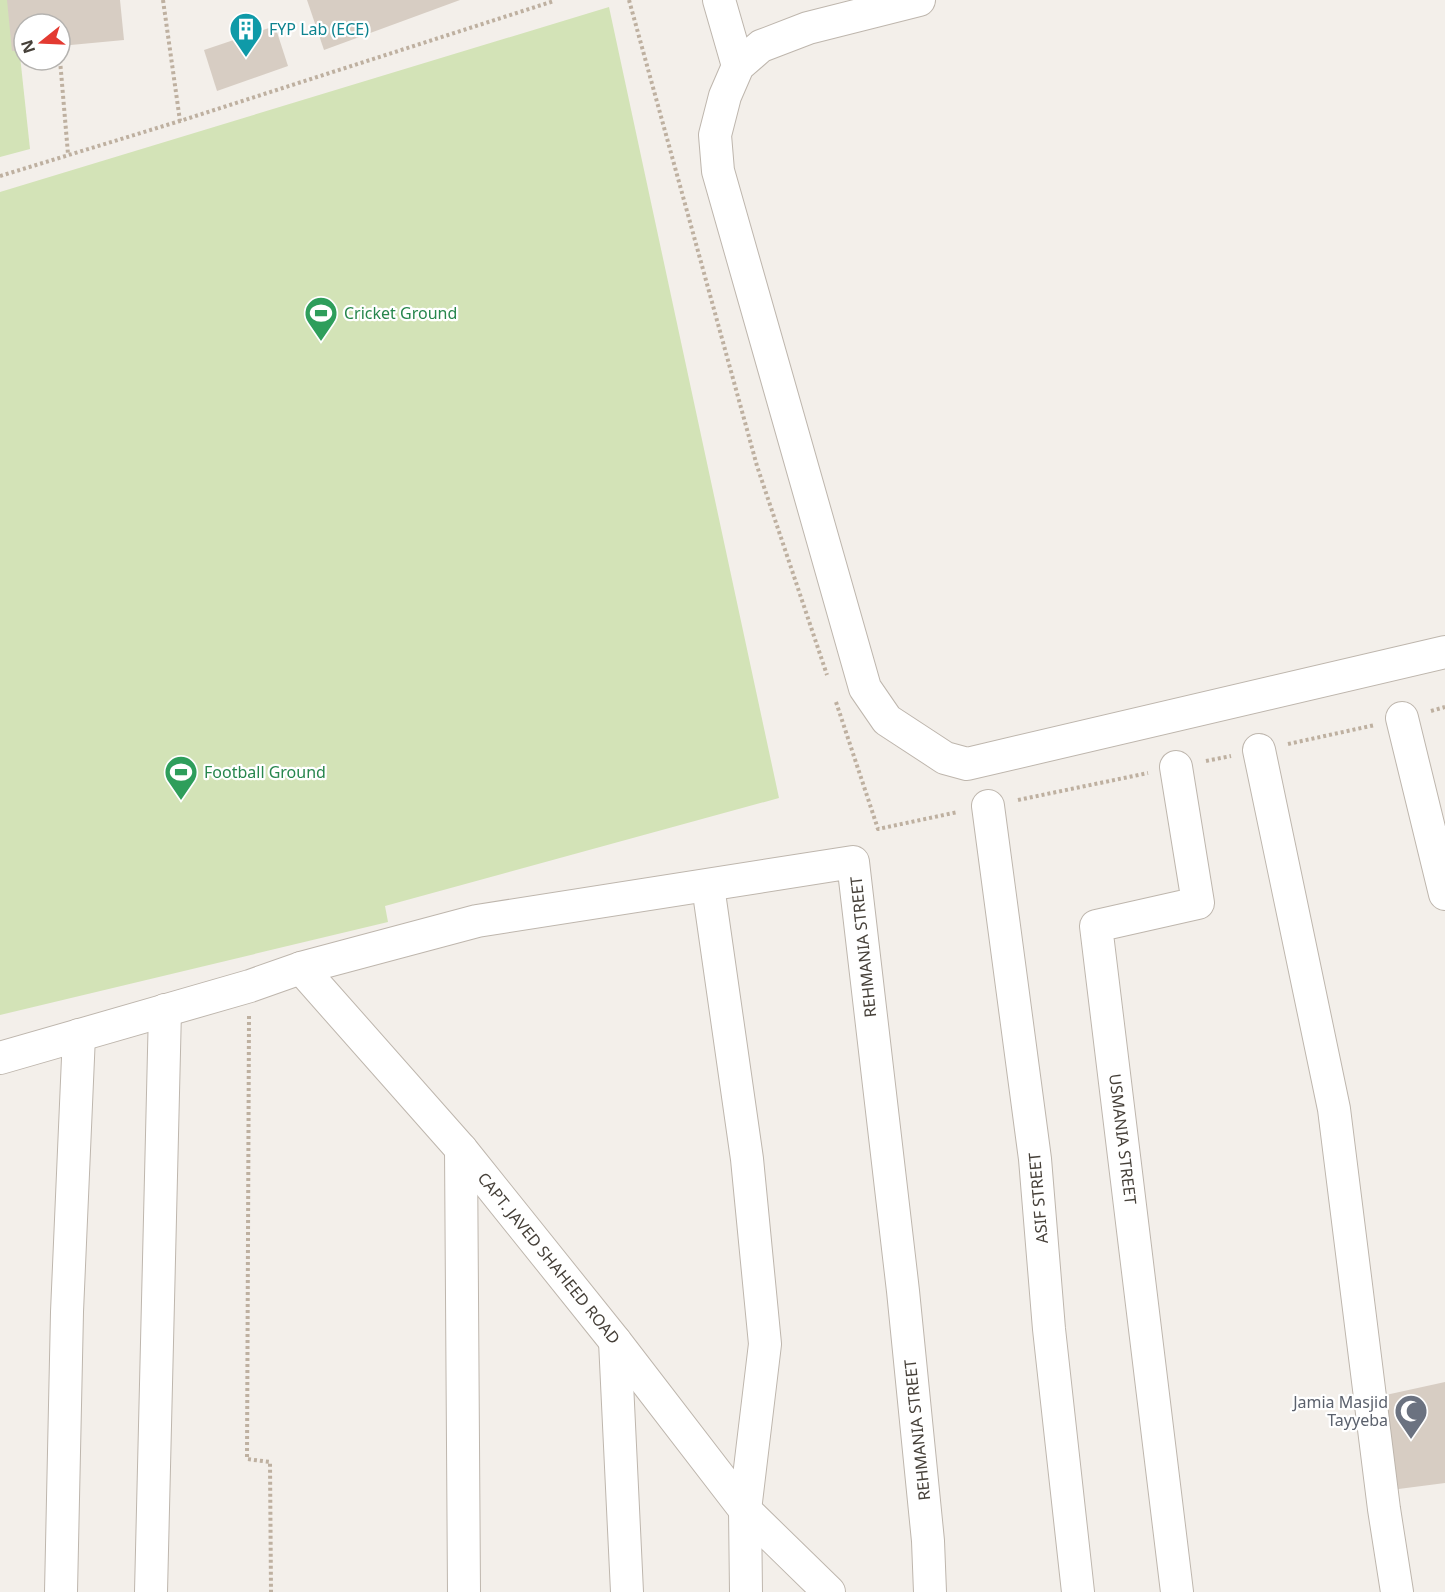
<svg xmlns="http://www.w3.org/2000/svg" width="1445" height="1592" font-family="'Noto Sans',sans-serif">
	<rect width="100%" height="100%" fill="#f3efea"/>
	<!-- green -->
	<g fill="#d3e3b7">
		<polygon points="0,0 14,0 30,149 0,157"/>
		<polygon points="609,7 779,798 385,906 388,922 0,1015 0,192"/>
	</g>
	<!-- building -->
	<g fill="#d7cdc3">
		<polygon points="7,0 120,0 124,40 60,46 60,24 24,24 24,50 12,51"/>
		<polygon points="307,0 460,0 324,50"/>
		<polygon points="275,26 288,66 217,91 204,50"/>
		<polygon points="1445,1382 1445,1483 1383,1491 1372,1398"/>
	</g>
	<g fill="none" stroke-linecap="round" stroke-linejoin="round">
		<defs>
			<g id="minor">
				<polyline points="719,0 738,66"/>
				<polyline points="919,0 808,28 761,46 738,66 725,96 715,135 718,171 865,688 887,720 945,758 967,764 1445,652"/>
				<polyline points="1402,718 1445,894"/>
				<polyline points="1259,750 1334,1109 1384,1509 1397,1592"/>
				<polyline points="1176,767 1198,903 1096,926 1177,1592"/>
				<polyline points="988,806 1035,1159 1049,1329 1078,1592"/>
				<polyline points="708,886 747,1159 765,1344 745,1510 746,1592"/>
				<polyline points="301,968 477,921 853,862 903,1291 928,1541 930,1592"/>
				<polyline points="0,1058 250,986 301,968 461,1149 615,1341 745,1510 829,1592"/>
				<polyline points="461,1149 464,1592"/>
				<polyline points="615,1341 627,1592"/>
				<polyline points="61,1592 67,1312 79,1035"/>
				<polyline points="151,1592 165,1010"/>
			</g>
		</defs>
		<!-- minor casing -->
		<use href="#minor" stroke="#beb6ad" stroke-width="34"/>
		<!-- path -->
		<g stroke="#beb0a0" stroke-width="4" stroke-dasharray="3 3" stroke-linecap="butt">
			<polyline points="163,0 180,121"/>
			<polyline points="629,0 757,466 827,675"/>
			<polyline points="60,60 68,154"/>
			<polyline points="0,176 180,121 554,1"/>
			<polyline points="836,702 878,829 958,812"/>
			<polyline points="1431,711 1445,707"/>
			<polyline points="1288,744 1375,725"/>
			<polyline points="1206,761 1231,756"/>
			<polyline points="1018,800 1148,773"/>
			<polyline points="249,1016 247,1459 270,1462 271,1592"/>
		</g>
		<!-- minor -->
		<use href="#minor" stroke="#fff" stroke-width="32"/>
	</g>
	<!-- icons -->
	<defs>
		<symbol id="building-pin" viewBox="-11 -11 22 30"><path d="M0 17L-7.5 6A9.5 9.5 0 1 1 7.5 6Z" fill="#0f9aa8" stroke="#fff"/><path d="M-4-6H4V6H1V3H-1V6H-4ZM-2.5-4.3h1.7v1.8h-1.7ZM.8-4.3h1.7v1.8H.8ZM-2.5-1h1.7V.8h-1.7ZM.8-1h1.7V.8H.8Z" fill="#fff"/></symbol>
		<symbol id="stadium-pin" viewBox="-11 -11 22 30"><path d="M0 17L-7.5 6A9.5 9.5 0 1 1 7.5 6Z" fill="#2e9e5b" stroke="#fff"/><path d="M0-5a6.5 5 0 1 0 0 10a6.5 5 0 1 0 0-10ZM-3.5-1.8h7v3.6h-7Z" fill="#fff"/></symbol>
		<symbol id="mosque-pin" viewBox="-11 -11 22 30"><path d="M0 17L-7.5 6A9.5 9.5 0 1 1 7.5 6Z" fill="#6b7280" stroke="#fff"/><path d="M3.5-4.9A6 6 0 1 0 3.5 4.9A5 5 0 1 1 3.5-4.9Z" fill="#fff"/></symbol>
	</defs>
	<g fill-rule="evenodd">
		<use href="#building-pin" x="227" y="10" width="38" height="52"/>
		<use href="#stadium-pin" x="302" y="294" width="38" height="52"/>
		<use href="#stadium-pin" x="162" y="753" width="38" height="52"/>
		<use href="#mosque-pin" x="1392" y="1392" width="38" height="52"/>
	</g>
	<g text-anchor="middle" stroke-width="4.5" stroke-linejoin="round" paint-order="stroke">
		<!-- culture labels -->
		<g font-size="16" fill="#0d838f" stroke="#fff" text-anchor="start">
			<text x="269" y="35">FYP Lab (ECE)</text>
		</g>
		<!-- leisure labels -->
		<g font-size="16" fill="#27864d" stroke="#fff" text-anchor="start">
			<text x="344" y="319">Cricket Ground</text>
			<text x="204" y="778">Football Ground</text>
		</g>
		<!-- street labels -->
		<g font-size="16" fill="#464039" stroke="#fff">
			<text transform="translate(863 947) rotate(-96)" y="6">REHMANIA STREET</text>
			<text transform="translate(1123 1139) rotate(83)" y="6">USMANIA STREET</text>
			<text transform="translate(1038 1198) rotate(-95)" y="6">ASIF STREET</text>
			<text transform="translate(549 1258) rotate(51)" y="6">CAPT. JAVED SHAHEED ROAD</text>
			<text transform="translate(917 1430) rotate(-96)" y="6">REHMANIA STREET</text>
		</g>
		<!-- worship labels -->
		<g font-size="16" fill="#5b616d" stroke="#fff" text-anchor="end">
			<text x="1388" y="1408">Jamia Masjid<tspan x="1388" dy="18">Tayyeba</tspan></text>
		</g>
	</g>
	<!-- north arrow -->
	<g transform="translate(42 42) rotate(252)"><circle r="28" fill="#ffffff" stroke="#b5b3b0" stroke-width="1.5"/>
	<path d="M0-4.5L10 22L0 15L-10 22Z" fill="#e33a31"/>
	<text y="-9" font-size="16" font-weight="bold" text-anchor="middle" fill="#464039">N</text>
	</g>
</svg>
